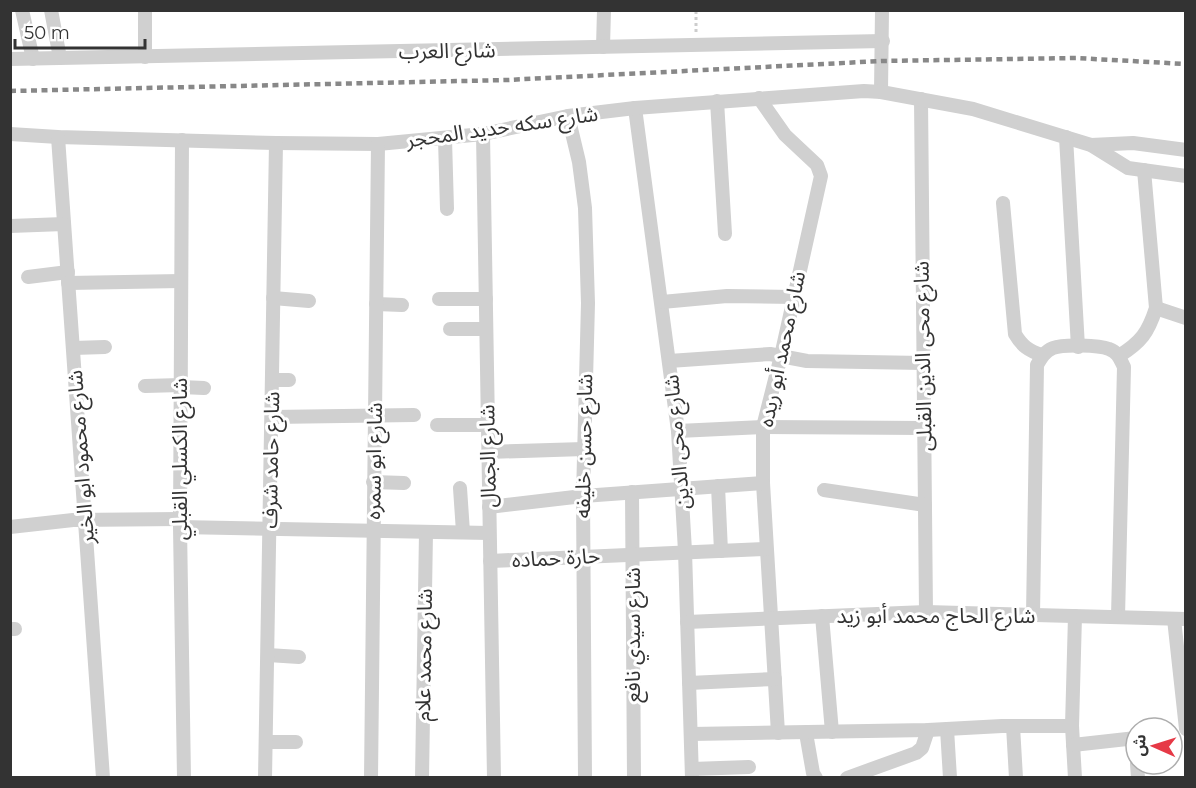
<svg xmlns="http://www.w3.org/2000/svg" width="1196" height="788" font-family="Montserrat,'Noto Sans Arabic',sans-serif">
	<rect width="100%" height="100%" fill="#fff"/>
	<g fill="none" stroke-linecap="round" stroke-linejoin="round">
		<!-- path -->
		<polyline stroke="#cdcdcd" stroke-width="3" stroke-dasharray="3 3" stroke-linecap="butt" points="696,32 696,10"/>
		<!-- street -->
		<g stroke="#d0d0d0" stroke-width="14">
			<polyline points="22,10 33,59"/>
			<polyline points="51,10 60,58"/>
			<polyline points="145,10 145,57"/>
			<polyline points="603,47 604,10"/>
			<polyline points="10,59 883,41"/>
			<polyline points="881,92 882,10"/>
			<polyline points="759,98 785,135 817,165 821,176 781,356 763,427 763,483 778,733"/>
			<polyline points="921,99 926,612"/>
			<polyline points="717,101 725,234"/>
			<polyline points="635,108 678,431 685,551 692,778"/>
			<polyline points="568,116 579,162 585,208 588,303 583,496 585,778"/>
			<polyline points="10,134 58,137 276,143 378,144 483,134 568,116 635,108 864,91 881,92 973,109 1091,145 1128,168 1186,176"/>
			<polyline points="483,134 494,778"/>
			<polyline points="58,137 103,778"/>
			<polyline points="1066,137 1078,347"/>
			<polyline points="445,139 447,209"/>
			<polyline points="182,140 180,527 184,778"/>
			<polyline points="1091,145 1133,143 1186,150"/>
			<path d="M 1003,203 L 1015,334 C 1022,346 1029,351 1042,355"/>
			<polyline points="10,226 64,224"/>
			<polyline points="28,277 68,272"/>
			<polyline points="68,283 181,281"/>
			<polyline points="273,298 309,301"/>
			<polyline points="439,299 486,299"/>
			<polyline points="662,302 727,296 794,297"/>
			<polyline points="376,304 402,305"/>
			<polyline points="1156,308 1186,318"/>
			<polyline points="450,329 486,329"/>
			<polyline points="73,348 105,347"/>
			<path d="M 1119,356 C 1141,342 1148,333 1156,308 L 1144,170"/>
			<polyline points="669,361 770,354 807,361 923,363"/>
			<polyline points="272,380 289,380"/>
			<polyline points="145,386 181,385"/>
			<polyline points="181,387 204,388"/>
			<polyline points="272,417 414,415"/>
			<polyline points="437,425 488,425"/>
			<polyline points="678,431 763,427 924,428"/>
			<polyline points="488,452 584,449"/>
			<polyline points="373,482 404,483"/>
			<polyline points="718,486 721,551"/>
			<polyline points="460,488 463,532"/>
			<polyline points="824,490 925,505"/>
			<polyline points="632,492 634,778"/>
			<polyline points="489,507 583,496 763,483"/>
			<polyline points="10,527 73,520 180,519"/>
			<polyline points="180,527 489,533"/>
			<polyline points="490,561 766,549"/>
			<path d="M 1033,615 L 1037,365 C 1041,358 1045,351 1053,348 C 1063,344 1099,345 1109,349 C 1118,352 1120,359 1124,367 L 1118,617"/>
			<polyline points="822,616 832,732"/>
			<polyline points="1075,616 1072,726 1075,778"/>
			<polyline points="1174,619 1186,729"/>
			<polyline points="687,622 926,612 1186,619"/>
			<polyline points="10,629 15,629"/>
			<polyline points="268,655 299,657"/>
			<polyline points="689,683 775,679"/>
			<polyline points="1013,726 1016,778"/>
			<polyline points="947,729 950,778"/>
			<polyline points="806,733 813,773 816,778"/>
			<polyline points="691,734 928,730 1002,726 1072,726"/>
			<polyline points="1134,738 1136,758"/>
			<polyline points="266,742 296,742"/>
			<polyline points="1073,745 1136,738"/>
			<polyline points="1137,764 1138,778"/>
			<polyline points="692,769 749,767"/>
			<polyline points="265,778 276,143"/>
			<polyline points="371,778 378,144"/>
			<polyline points="422,778 426,532"/>
			<polyline points="847,778 916,753 922,748 928,730"/>
		</g>
		<!-- rail -->
		<polyline stroke="#888" stroke-width="4.5" stroke-dasharray="6 4.5" stroke-linecap="butt" points="10,91 507,80 882,61 1076,58 1186,64"/>
	</g>
	<g text-anchor="middle" stroke-width="6" stroke-linejoin="round" paint-order="stroke">
		<!-- street labels -->
		<g font-size="21" fill="#333" stroke="#fff">
			<text transform="translate(447 51) rotate(-1)" y="7">شارع العرب</text>
			<text transform="translate(502 127) rotate(-8)" y="7">شارع سكه حديد المحجر</text>
			<text transform="translate(782 349) rotate(-78)" y="7">شارع محمد أبو ريده</text>
			<text transform="translate(923 356) rotate(-91)" y="7">شارع محى الدين القبلى</text>
			<text transform="translate(677 442) rotate(-95)" y="7">شارع محى الدين</text>
			<text transform="translate(584 446) rotate(-89)" y="7">شارع حسن خليفه</text>
			<text transform="translate(488 456) rotate(-91)" y="7">شارع الجمال</text>
			<text transform="translate(81 457) rotate(-94)" y="7">شارع محمود ابو الخير</text>
			<text transform="translate(180 459) rotate(-90)" y="7">شارع الكسلي القبلي</text>
			<text transform="translate(271 460) rotate(-89)" y="7">شارع حامد شرف</text>
			<text transform="translate(374 461) rotate(-89)" y="7">شارع ابو سمره</text>
			<text transform="translate(556 558) rotate(-3)" y="7">حارة حماده</text>
			<text x="936" y="623">شارع الحاج محمد أبو زيد</text>
			<text transform="translate(633 635) rotate(-90)" y="7">شارع سيدي نافع</text>
			<text transform="translate(424 655) rotate(-89)" y="7">شارع محمد علام</text>
		</g>
	</g>
	<!-- border -->
	<rect width="1196" height="788" fill="none" stroke="#333333" stroke-width="24"/>
	<!-- north arrow -->
	<g transform="translate(1154 746) rotate(273)"><circle r="28" fill="#ffffff" stroke="#adadad" stroke-width="1.5"/>
	<path d="M0-4.5L10 22L0 15L-10 22Z" fill="#e63946"/>
	<text y="-9" font-size="16" font-weight="bold" text-anchor="middle" fill="#333333">ش</text>
	</g>
	<!-- scale -->
	<path d="M15 39v9h130v-9" fill="none" stroke="#333333" stroke-width="3"/>
	<text x="24" y="39" font-size="18" fill="#333333" stroke="#ffffff" stroke-width="4.5" paint-order="stroke">50 m</text>
</svg>
